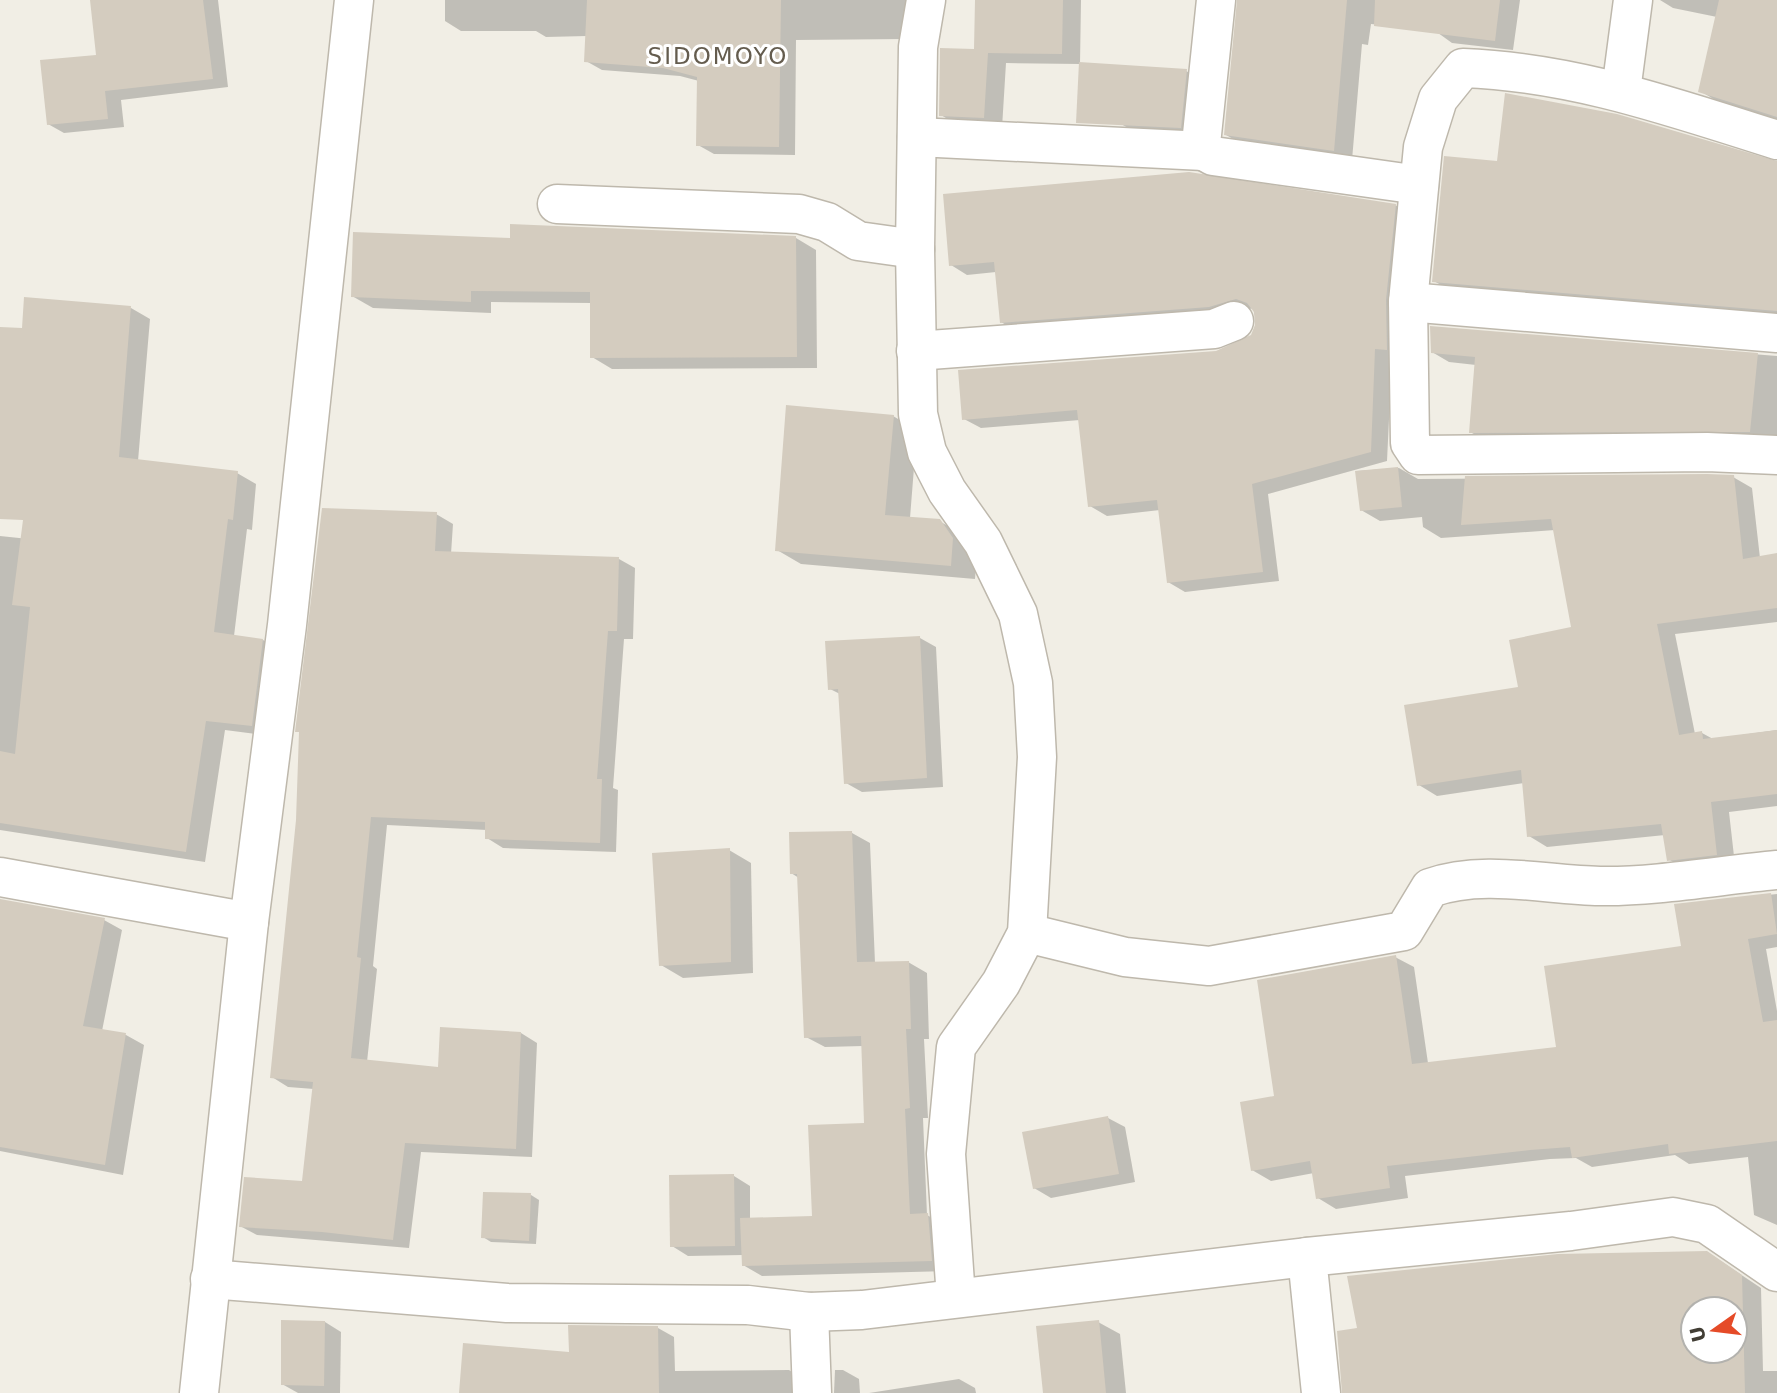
<svg xmlns="http://www.w3.org/2000/svg" width="1777" height="1393" font-family="'DejaVu Sans',sans-serif">
	<rect width="100%" height="100%" fill="#f1eee5"/>
	<!-- shadow -->
	<g fill="#0003" fill-rule="evenodd">
		<polygon points="91,0 218,0 228,87 121,100 124,127 64,133 48,124 98,56"/>
		<polygon points="445,0 906,0 906,39 796,40 795,155 714,154 698,145 699,81 680,76 602,70 586,61 587,36 546,37 536,31 461,31 445,21"/>
		<polygon points="977,0 1081,0 1080,64 1006,63 1002,128 959,126 941,115 976,51"/>
		<polygon points="1239,0 1520,0 1513,50 1452,43 1434,30 1371,24 1368,45 1362,44 1352,160 1244,145 1226,135"/>
		<polygon points="1660,0 1777,0 1777,120 1717,101 1700,91 1717,17 1673,8"/>
		<polygon points="1186,71 1203,80 1197,136 1137,133 1121,124"/>
		<polygon points="1777,163 1777,318 1451,291 1434,281"/>
		<polygon points="1395,205 1412,215 1392,357 1387,461 1268,494 1279,581 1185,592 1168,582 1160,510 1107,516 1090,506 1080,420 981,428 964,419 1216,353 1253,335 1257,324 1253,308 1227,316 1018,332 1001,322 996,272 967,275 951,265"/>
		<polygon points="796,238 816,250 817,368 612,369 592,357 592,303 491,302 491,313 373,308 352,296 512,239"/>
		<polygon points="131,308 150,319 138,461 237,473 256,484 252,530 247,529 234,636 263,640 282,651 271,736 225,730 205,862 0,830 0,536 48,541 0,442 0,329 23,330"/>
		<polygon points="1432,328 1777,356 1777,441 1487,441 1470,432 1476,365 1449,362 1432,352"/>
		<polygon points="893,416 917,430 910,518 939,521 964,535 977,553 975,579 801,564 777,550"/>
		<polygon points="1399,468 1418,479 1733,477 1752,488 1760,558 1777,555 1777,622 1675,634 1695,734 1702,733 1713,739 1777,730 1777,806 1729,812 1735,865 1687,870 1668,859 1665,835 1547,847 1529,836 1524,783 1437,796 1419,785 1520,689 1573,628 1555,530 1441,538 1423,527 1422,517 1380,521 1361,510 1357,471"/>
		<polygon points="436,514 453,524 451,554 619,559 635,568 633,639 624,639 613,788 618,790 616,852 503,848 487,838 487,830 387,825 373,966 377,969 367,1062 439,1069 521,1033 537,1043 532,1157 421,1152 409,1248 257,1235 240,1226 304,1183 314,1089 288,1087 272,1077"/>
		<polygon points="920,638 936,647 943,787 862,792 846,783 840,694 830,689"/>
		<polygon points="852,833 870,843 875,963 908,962 927,973 929,1039 924,1039 928,1118 923,1118 927,1215 946,1226 949,1271 762,1276 743,1265 743,1255 688,1256 672,1246 734,1176 750,1186 750,1220 814,1218 866,1124 863,1046 825,1047 806,1037 799,878 791,873"/>
		<polygon points="729,850 751,863 753,973 683,978 661,965"/>
		<polygon points="1777,894 1777,947 1766,949 1777,1011 1777,1225 1754,1215 1748,1157 1689,1164 1675,1155 1592,1167 1576,1158 1550,1159 1405,1176 1408,1198 1336,1209 1318,1198 1314,1173 1271,1181 1252,1170 1276,1098 1395,957 1414,967 1428,1063 1558,1048 1683,948 1676,905"/>
		<polygon points="0,901 104,920 122,930 102,1031 126,1035 144,1045 123,1175 0,1151"/>
		<polygon points="1108,1118 1125,1127 1135,1182 1051,1198 1034,1188"/>
		<polygon points="485,1194 531,1195 539,1200 536,1244 491,1242 483,1237"/>
		<path d="M 1707,1252 L 1761,1288 L 1763,1371 L 1777,1371 L 1777,1393 L 1369,1393 ZM 1693,1309 L 1735,1309 L 1735,1351 L 1693,1351 Z"/>
		<polygon points="325,1322 341,1332 340,1393 298,1393 282,1384"/>
		<polygon points="1098,1322 1120,1334 1126,1393 1045,1393"/>
		<polygon points="658,1328 674,1337 675,1371 789,1370 805,1380 806,1393 461,1393"/>
		<polygon points="835,1370 843,1370 859,1379 860,1393 834,1393"/>
		<polygon points="959,1379 975,1388 976,1393 869,1393"/>
	</g>
	<!-- building -->
	<g fill="#d4ccbf" fill-rule="evenodd">
		<polygon points="90,0 203,0 213,79 105,91 108,119 47,125 40,60 96,55"/>
		<polygon points="587,0 781,0 779,147 696,146 697,77 663,68 584,62"/>
		<polygon points="975,0 1063,0 1062,54 988,53 984,118 939,116 940,48 974,49"/>
		<polygon points="1237,0 1347,0 1334,151 1224,135"/>
		<polygon points="1375,0 1500,0 1495,41 1374,26"/>
		<polygon points="1719,0 1777,0 1777,117 1698,92"/>
		<polygon points="1079,62 1187,69 1181,128 1076,123"/>
		<polygon points="1505,93 1617,114 1777,161 1777,311 1432,282 1444,156 1497,161"/>
		<polygon points="1189,172 1396,204 1386,300 1387,350 1375,349 1371,452 1252,484 1263,572 1167,583 1157,500 1088,507 1077,410 962,420 958,370 1216,351 1251,335 1255,325 1254,312 1247,303 1236,299 1209,307 1000,323 994,262 949,266 943,194"/>
		<polygon points="510,224 796,236 797,357 590,358 590,292 471,291 471,302 351,297 353,232 510,238"/>
		<polygon points="24,297 131,306 119,457 238,471 233,520 228,519 214,632 263,639 252,726 206,721 186,852 0,823 0,751 15,754 30,607 12,605 23,520 0,519 0,327 22,328"/>
		<polygon points="1430,326 1758,353 1750,432 1469,433 1475,357 1431,353"/>
		<polygon points="786,405 894,415 885,515 940,519 953,538 951,566 775,551"/>
		<polygon points="1398,467 1402,507 1360,511 1355,471"/>
		<polygon points="1707,474 1734,475 1743,559 1777,553 1777,608 1657,624 1679,735 1702,731 1703,739 1777,730 1777,794 1711,802 1717,855 1667,861 1661,824 1527,837 1521,770 1417,786 1404,705 1518,687 1509,640 1571,627 1551,519 1461,525 1465,476"/>
		<polygon points="322,508 437,512 435,551 619,557 617,631 608,631 597,779 602,779 600,843 485,839 485,822 371,817 357,957 361,958 351,1058 438,1067 440,1027 521,1032 516,1149 405,1143 393,1240 322,1232 239,1227 244,1177 302,1181 313,1082 270,1078 296,820 299,732 295,732"/>
		<polygon points="920,636 927,778 844,784 838,689 828,690 825,641"/>
		<polygon points="852,831 857,962 909,961 911,1029 906,1029 910,1108 905,1109 910,1214 928,1213 932,1261 742,1266 740,1218 812,1216 808,1125 864,1123 861,1036 804,1038 797,874 790,874 789,832"/>
		<polygon points="730,848 731,962 659,966 652,853"/>
		<polygon points="1771,893 1777,934 1748,939 1763,1022 1777,1020 1777,1141 1669,1154 1668,1144 1572,1158 1570,1147 1530,1150 1387,1166 1390,1188 1316,1199 1310,1161 1251,1171 1240,1102 1274,1096 1257,980 1396,955 1412,1064 1556,1047 1544,966 1681,946 1674,904"/>
		<polygon points="0,899 105,918 83,1026 126,1033 105,1165 0,1147"/>
		<polygon points="1108,1116 1119,1174 1033,1189 1022,1132"/>
		<polygon points="734,1174 735,1246 670,1247 669,1175"/>
		<polygon points="483,1192 531,1193 529,1241 481,1238"/>
		<path d="M 1707,1251 L 1742,1275 L 1745,1393 L 1342,1393 L 1337,1331 L 1357,1328 L 1347,1276 L 1558,1254 ZM 1693,1309 L 1735,1309 L 1735,1351 L 1693,1351 Z"/>
		<polygon points="281,1320 325,1321 324,1386 281,1385"/>
		<polygon points="1099,1320 1106,1393 1043,1393 1036,1326"/>
		<polygon points="568,1325 658,1326 659,1393 459,1393 463,1343 569,1352"/>
	</g>
	<g fill="none" stroke-linecap="round" stroke-linejoin="round">
		<defs>
			<g id="minor">
				<polyline points="926,0 918,47 915,249 918,414 927,452 947,491 983,542 1018,614 1033,683 1037,757 1027,933 1001,983 956,1047 946,1154 956,1298"/>
				<polyline points="1216,0 1201,144 1204,151 1213,156 1419,185"/>
				<polyline points="1621,91 1633,0"/>
				<polyline points="917,137 1204,151"/>
				<path d="M 1777,140 C 1672,107 1574,72 1463,68 L 1438,99 L 1423,147 L 1408,302 L 1410,443 L 1418,455 L 1707,452 L 1777,455"/>
				<polyline points="557,204 799,214 827,222 858,241 915,249"/>
				<polyline points="1408,302 1777,333"/>
				<polyline points="916,351 1214,329 1234,321"/>
				<polyline points="0,877 249,922"/>
				<path d="M 1027,933 L 1125,957 L 1209,966 L 1404,931 L 1430,888 C 1483,869 1545,885 1600,886 C 1654,887 1722,875 1777,870"/>
				<polyline points="210,1279 507,1303 748,1305 809,1312 862,1310 1307,1257"/>
				<polyline points="809,1312 812,1393"/>
				<polyline points="199,1393 249,922 287,625 354,0"/>
				<polyline points="1321,1393 1307,1257 1571,1231 1673,1217 1707,1224 1777,1272"/>
			</g>
		</defs>
		<!-- minor casing -->
		<use href="#minor" stroke="#beb8ac" stroke-width="41"/>
		<!-- minor -->
		<use href="#minor" stroke="#fff" stroke-width="38"/>
	</g>
	<g text-anchor="middle" stroke-width="6" stroke-linejoin="round" paint-order="stroke">
		<!-- quarter labels -->
		<g font-size="23" letter-spacing="2" fill="#645c4e" stroke="#fff">
			<text x="718" y="64">SIDOMOYO</text>
		</g>
	</g>
	<!-- north arrow -->
	<g transform="translate(1714 1330) rotate(256)"><circle r="33" fill="#ffffff" stroke="#b3b2ae" stroke-width="2"/>
	<path d="M0-5L12 26L0 18L-12 26Z" fill="#e54b28"/>
	<text y="-10" font-size="19" font-weight="bold" text-anchor="middle" fill="#423e35">U</text>
	</g>
</svg>
